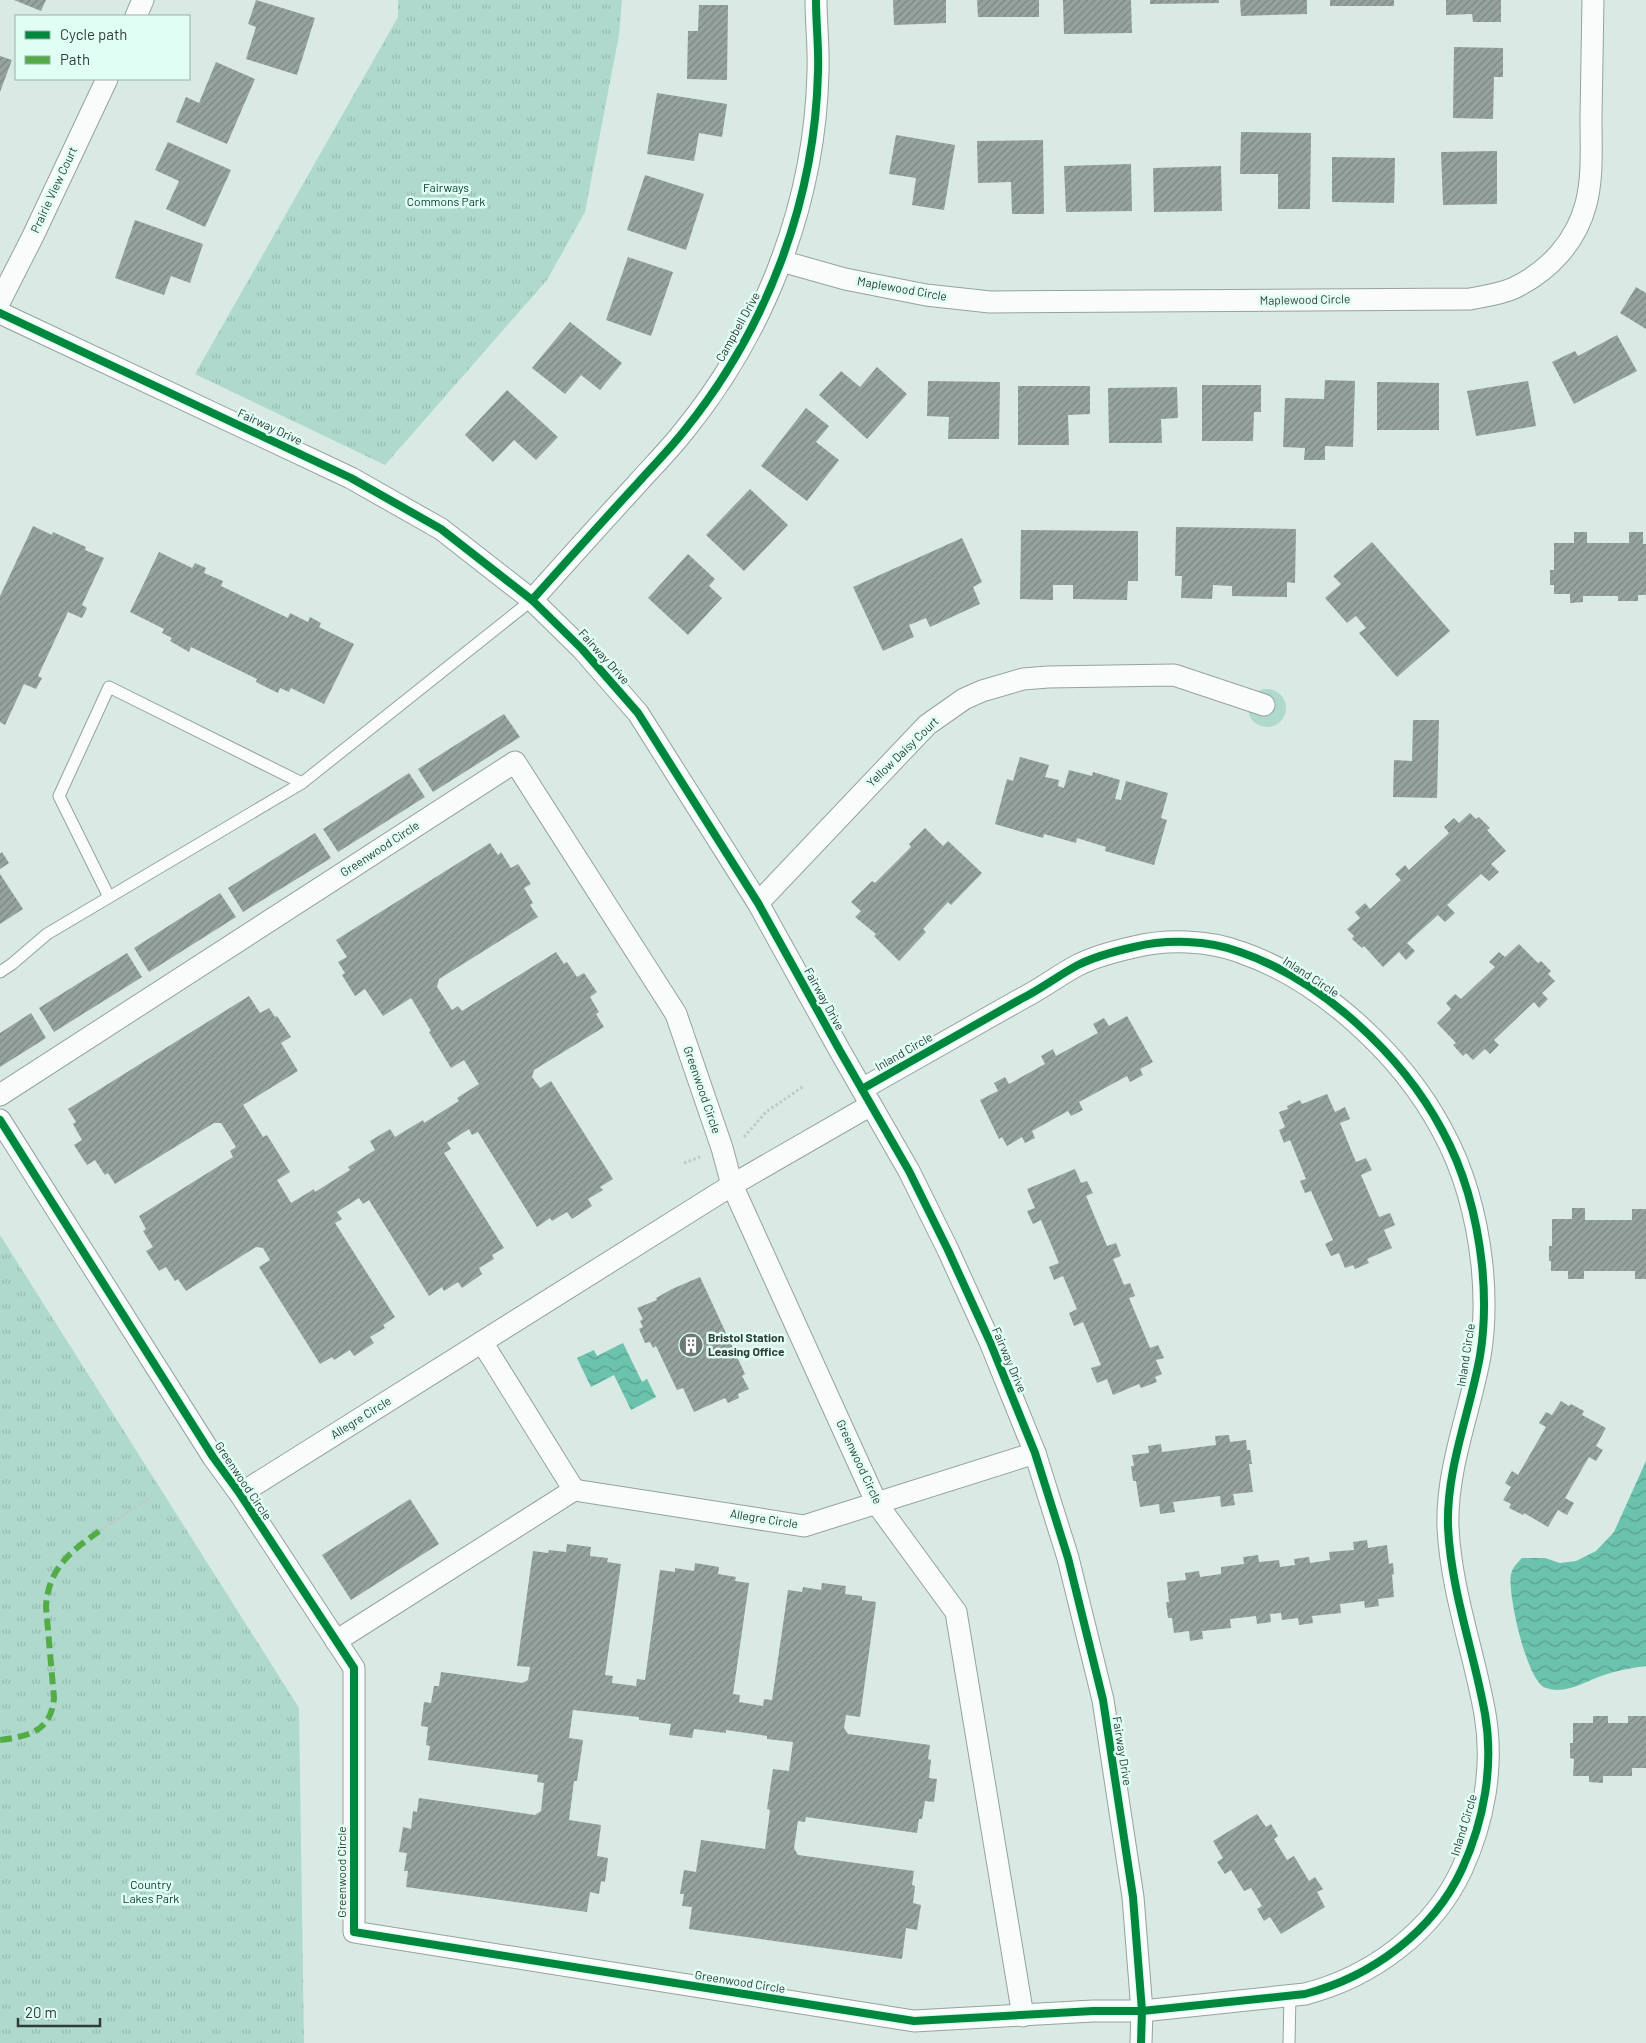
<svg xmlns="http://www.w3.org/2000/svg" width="1646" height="2043" font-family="Barlow,sans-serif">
	<defs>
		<pattern id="park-tufts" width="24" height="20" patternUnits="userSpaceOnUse" patternTransform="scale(1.25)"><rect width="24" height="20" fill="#aed9cc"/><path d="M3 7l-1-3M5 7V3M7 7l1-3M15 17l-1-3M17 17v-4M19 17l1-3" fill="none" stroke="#96bbb0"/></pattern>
		<pattern id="water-waves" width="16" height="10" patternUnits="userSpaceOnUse" patternTransform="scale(1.25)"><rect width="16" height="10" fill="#6cc3ad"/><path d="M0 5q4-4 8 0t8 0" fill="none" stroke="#59a08e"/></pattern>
		<pattern id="building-hatch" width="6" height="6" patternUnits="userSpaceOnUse" patternTransform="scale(1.25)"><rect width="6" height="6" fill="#96a39f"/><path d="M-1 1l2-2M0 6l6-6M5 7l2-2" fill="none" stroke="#7b8683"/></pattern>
	</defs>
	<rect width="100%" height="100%" fill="#d9eae4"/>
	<!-- grass -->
	<circle fill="#aed9cc" cx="1267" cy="708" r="19"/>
	<!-- park -->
	<g fill="url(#park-tufts)">
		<polygon points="398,0 622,0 619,35 585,212 547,280 385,465 195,374 398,17"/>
		<polygon points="0,1235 299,1708 304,2043 0,2043"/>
	</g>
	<!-- water -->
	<g fill="url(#water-waves)">
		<polygon points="623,1343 642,1382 647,1379 656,1397 631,1410 614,1375 591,1387 577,1358 594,1350 597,1356"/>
		<path d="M 1646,1461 L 1646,1666 C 1632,1668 1618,1670 1604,1675 C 1586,1681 1566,1695 1546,1688 C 1527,1683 1507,1592 1511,1574 C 1513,1567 1517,1563 1522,1558 L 1545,1558 L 1560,1563 L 1576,1561 L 1596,1551 L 1614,1532 Z"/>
	</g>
	<!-- building -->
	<g fill="url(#building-hatch)">
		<polygon points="14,0 46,0 41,11"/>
		<polygon points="256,0 315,18 297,75 246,59 256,27 248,24"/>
		<polygon points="893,0 946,0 946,23 894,25"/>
		<polygon points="977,0 1039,0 1039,17 978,17"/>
		<polygon points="1063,0 1131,0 1132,33 1064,34"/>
		<polygon points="1150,0 1219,0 1219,3 1150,4"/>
		<polygon points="1240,0 1307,0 1307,14 1241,16"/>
		<rect x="1330" y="0" width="64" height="6"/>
		<polygon points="1446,0 1501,0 1501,22 1473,22 1472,14 1446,15"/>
		<polygon points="699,5 728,5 727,80 687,79 688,31 698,31"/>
		<polygon points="1454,47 1503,48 1503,77 1494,77 1493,119 1453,118"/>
		<polygon points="0,56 12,60 0,92"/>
		<polygon points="216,62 255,79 227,144 176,122 186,97 199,103"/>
		<polygon points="657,93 727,104 722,137 699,133 694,161 647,154"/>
		<polygon points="1241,132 1311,133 1310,209 1278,209 1278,174 1240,174"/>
		<polygon points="896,135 955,145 944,210 912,205 916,178 889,174"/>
		<polygon points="1043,140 1044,214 1012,214 1011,182 978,183 977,141"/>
		<polygon points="168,142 231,170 205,227 166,209 179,181 155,170"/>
		<polygon points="1497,151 1497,204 1443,205 1441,152"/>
		<polygon points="1332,157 1395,158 1394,203 1332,202"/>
		<polygon points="1131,164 1132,211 1066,212 1064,166"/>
		<polygon points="1221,166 1222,211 1154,212 1153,168"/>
		<polygon points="645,175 704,194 686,250 627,230"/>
		<polygon points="135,220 203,244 190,283 171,276 164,295 115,278"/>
		<polygon points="628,257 673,272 651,336 606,320"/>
		<polygon points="1636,287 1646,293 1646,329 1620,313"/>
		<polygon points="570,322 622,363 600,390 581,375 565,394 532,368"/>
		<polygon points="1617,335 1637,371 1574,404 1552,362 1575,351 1578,356"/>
		<polygon points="877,367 907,394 867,439 819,395 841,371 860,387"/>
		<polygon points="1325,380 1355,381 1353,447 1325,446 1325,460 1304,460 1305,448 1283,447 1285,398 1324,399"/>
		<polygon points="928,381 1000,382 999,439 948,439 949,417 927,416"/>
		<polygon points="1528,381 1536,426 1476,436 1467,391"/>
		<polygon points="1377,382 1439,383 1439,430 1377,430"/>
		<polygon points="1202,385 1261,385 1261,412 1254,412 1253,441 1202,441"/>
		<polygon points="1018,386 1090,386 1090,414 1068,415 1069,445 1018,445"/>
		<polygon points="1177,387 1178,418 1161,419 1162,443 1109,443 1108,388"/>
		<polygon points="507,390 558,437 536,460 514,440 493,462 465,435"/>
		<polygon points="806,408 829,426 816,442 839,460 807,501 761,466"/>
		<polygon points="750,489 788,525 744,571 706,535"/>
		<polygon points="33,526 52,535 53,532 86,547 85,550 104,558 82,605 87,608 82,618 68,612 38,676 42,678 36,689 24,684 5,725 0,722 0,596"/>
		<polygon points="1176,527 1296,529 1295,583 1287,582 1287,597 1232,596 1232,586 1213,585 1212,599 1181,598 1182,576 1175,576"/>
		<polygon points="1021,530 1138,531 1138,581 1128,581 1127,600 1073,599 1073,585 1053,585 1053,600 1020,599"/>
		<polygon points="1574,532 1587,532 1587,543 1629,543 1629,532 1643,532 1643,544 1646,544 1646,595 1638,595 1638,601 1618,601 1618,596 1583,596 1583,602 1570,603 1570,594 1554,594 1554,585 1550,585 1550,570 1554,570 1554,543 1574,543"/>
		<polygon points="962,538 982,582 973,587 980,604 930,627 926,618 909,625 914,637 883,651 853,587"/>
		<polygon points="1372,542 1450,631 1397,677 1359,633 1366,628 1356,616 1347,623 1325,598 1341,584 1333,576"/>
		<polygon points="159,552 192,568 195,563 206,568 204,573 223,581 221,586 288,618 290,613 308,622 310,617 321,623 319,627 354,644 324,704 291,688 289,692 280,688 278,693 256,682 257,679 191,647 189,652 170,641 172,638 162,633 164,629 130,612"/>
		<polygon points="688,554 715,579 709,586 722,598 688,635 648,598"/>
		<polygon points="504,714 520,737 433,792 418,769"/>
		<polygon points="1413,720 1439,720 1437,798 1393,797 1394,760 1412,761"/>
		<polygon points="1020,757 1049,765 1045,777 1059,780 1058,786 1064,788 1069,770 1092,776 1093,772 1120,780 1115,799 1121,800 1126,781 1168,793 1161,818 1167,820 1154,865 1105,851 1106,847 1077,838 1076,843 1044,834 1043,838 995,824 1007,779 1013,781"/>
		<polygon points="409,773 425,797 338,852 323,829"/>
		<polygon points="1470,813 1476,819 1479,817 1490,828 1487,830 1506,851 1491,864 1499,872 1489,881 1481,874 1447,905 1455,913 1445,922 1438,915 1407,943 1415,951 1406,960 1399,952 1383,967 1364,946 1362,948 1352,939 1354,936 1347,929 1360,918 1355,912 1365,903 1370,909 1401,880 1395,874 1405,865 1409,870 1449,833 1444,827 1454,818 1459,823"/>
		<polygon points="925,828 943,846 948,841 982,873 951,905 948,902 923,929 926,932 899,961 874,936 876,934 855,917 861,911 851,902 872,881 875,883 911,847 909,844"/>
		<polygon points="315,833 331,858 243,912 228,888"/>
		<polygon points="490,843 498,855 501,852 511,868 518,864 531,884 524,888 533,903 530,905 538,917 439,979 437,987 452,1010 458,1006 462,1011 556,952 564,964 567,962 577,977 584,973 597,992 590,997 599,1012 596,1014 604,1027 534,1070 532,1077 540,1088 551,1081 613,1179 600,1187 603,1190 588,1199 592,1206 572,1219 567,1212 552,1221 550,1218 537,1227 478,1132 472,1135 469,1129 447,1143 451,1149 444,1153 504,1248 492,1255 494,1259 479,1268 482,1274 462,1288 458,1282 444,1291 442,1287 429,1296 369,1200 363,1204 359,1198 337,1212 342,1219 335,1223 395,1317 383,1325 385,1328 370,1337 374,1343 354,1356 350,1350 334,1360 332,1357 320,1364 259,1267 270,1260 263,1248 256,1247 186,1291 178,1279 175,1281 166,1267 159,1271 146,1251 153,1247 143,1231 146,1229 139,1216 233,1157 230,1151 236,1147 221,1123 214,1123 115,1184 108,1173 105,1175 95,1160 87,1165 74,1145 82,1140 73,1124 76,1122 68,1109 249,996 260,1013 269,1008 275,1017 277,1016 291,1037 281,1043 298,1071 243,1105 263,1137 267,1135 290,1172 277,1180 291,1203 314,1189 315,1192 350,1170 348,1167 375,1150 370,1141 390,1129 395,1137 423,1120 424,1123 459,1101 457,1098 479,1084 464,1060 451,1068 429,1032 431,1031 411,998 383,1016 365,989 355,996 342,975 345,973 338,962 347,957 336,940"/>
		<polygon points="2,852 9,863 0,869 0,854"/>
		<polygon points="0,874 23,909 0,924"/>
		<polygon points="220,893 236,917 149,972 134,948"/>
		<polygon points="1519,944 1538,963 1541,961 1551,971 1548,974 1555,981 1542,993 1548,999 1539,1008 1534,1002 1494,1040 1499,1045 1490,1054 1485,1049 1473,1060 1466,1053 1463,1056 1453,1045 1456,1043 1437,1023 1451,1009 1446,1003 1455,994 1461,999 1495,967 1489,962 1499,952 1505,957"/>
		<polygon points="127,953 142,977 54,1032 39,1008"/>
		<polygon points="31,1013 46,1038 0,1067 0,1033"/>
		<polygon points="1127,1016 1153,1062 1140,1069 1143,1075 1130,1082 1127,1076 1079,1102 1083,1110 1071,1116 1068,1111 1032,1131 1035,1138 1025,1143 1022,1137 1007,1146 1002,1137 999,1139 980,1100 998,1091 994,1083 1005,1077 1009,1084 1045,1064 1041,1056 1053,1049 1056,1056 1098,1033 1093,1024 1104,1018 1109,1026"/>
		<polygon points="1327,1094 1335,1112 1345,1107 1350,1119 1340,1123 1356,1162 1366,1158 1372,1170 1361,1175 1379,1217 1390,1213 1395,1225 1384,1230 1392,1248 1367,1259 1369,1263 1355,1269 1353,1265 1345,1268 1339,1253 1331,1256 1325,1244 1333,1240 1311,1191 1305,1193 1300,1181 1306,1179 1290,1140 1284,1143 1279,1130 1285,1127 1279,1112 1288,1109 1287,1106 1300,1100 1302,1104"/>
		<polygon points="1075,1169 1081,1183 1087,1181 1093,1193 1086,1196 1107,1246 1116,1243 1121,1256 1113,1259 1124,1285 1130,1283 1135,1296 1129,1298 1150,1348 1158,1345 1164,1358 1156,1360 1162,1374 1155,1377 1157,1382 1141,1388 1139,1384 1113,1395 1107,1379 1097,1383 1091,1368 1101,1365 1083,1322 1074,1326 1069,1313 1077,1309 1063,1276 1054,1280 1049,1267 1059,1263 1041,1220 1033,1224 1027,1211 1035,1208 1027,1189"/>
		<polygon points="1572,1208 1585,1208 1585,1220 1632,1220 1632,1209 1646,1209 1646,1279 1635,1279 1635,1271 1584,1271 1584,1279 1568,1279 1568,1271 1551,1271 1551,1261 1549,1261 1549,1246 1552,1246 1552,1219 1572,1219"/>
		<polygon points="700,1277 745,1374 742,1376 749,1389 738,1394 739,1398 728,1403 725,1398 694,1412 683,1388 677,1390 656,1346 653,1348 650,1342 645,1343 639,1329 643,1327 640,1321 643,1319 637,1308 657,1300 656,1298 672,1289"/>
		<polygon points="1561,1401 1569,1406 1571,1404 1584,1411 1582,1415 1606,1428 1596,1446 1603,1450 1596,1461 1589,1457 1565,1498 1574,1503 1567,1515 1558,1510 1548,1527 1524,1513 1523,1515 1509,1508 1511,1504 1503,1500 1511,1487 1505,1483 1512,1471 1518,1475 1546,1427 1539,1423 1546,1412 1552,1415"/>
		<polygon points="1229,1435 1230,1442 1246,1440 1247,1450 1250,1450 1252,1464 1249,1464 1253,1492 1233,1494 1235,1505 1221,1507 1220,1496 1173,1502 1175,1512 1160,1514 1159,1504 1140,1507 1136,1481 1133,1481 1131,1466 1134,1466 1132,1455 1149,1453 1148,1446 1161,1444 1162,1452 1216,1445 1215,1436"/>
		<polygon points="410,1499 439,1544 351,1600 322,1555"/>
		<polygon points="1367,1540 1368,1548 1387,1545 1389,1564 1393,1563 1394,1574 1392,1575 1394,1597 1378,1599 1379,1606 1365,1608 1364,1601 1340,1604 1341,1613 1312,1616 1313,1623 1299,1625 1298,1618 1282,1620 1281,1613 1270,1614 1271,1622 1257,1624 1256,1616 1230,1619 1231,1628 1202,1631 1203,1639 1190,1641 1189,1631 1174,1633 1172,1618 1168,1618 1166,1602 1169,1602 1167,1582 1186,1580 1185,1573 1199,1571 1200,1577 1221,1574 1221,1567 1244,1564 1243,1557 1258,1555 1259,1562 1279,1560 1280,1567 1295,1565 1294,1559 1309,1557 1310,1563 1330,1560 1329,1552 1354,1550 1353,1542"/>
		<polygon points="567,1544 591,1547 590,1556 608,1558 607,1562 621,1564 605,1675 613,1676 612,1683 636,1686 637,1679 645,1680 660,1570 675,1572 675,1568 694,1571 695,1563 719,1567 718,1574 736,1577 735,1581 749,1583 733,1694 740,1695 739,1702 763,1706 764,1699 772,1700 788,1590 802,1592 803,1587 821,1590 822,1583 846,1586 845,1594 862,1596 862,1600 876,1602 860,1717 846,1715 844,1728 848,1734 930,1745 928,1759 931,1760 929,1778 937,1779 934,1802 925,1801 922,1819 919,1819 917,1833 806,1817 805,1822 798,1821 794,1848 798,1855 914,1871 912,1885 915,1886 913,1903 921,1905 917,1930 906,1928 902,1959 689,1929 692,1907 682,1906 684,1894 680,1894 684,1870 696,1872 701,1840 765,1849 770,1810 767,1809 773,1769 789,1771 793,1742 767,1739 767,1736 726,1730 726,1733 694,1729 692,1738 669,1735 671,1724 639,1720 639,1717 573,1710 569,1738 583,1740 577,1781 574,1781 569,1820 601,1825 597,1856 608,1858 605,1882 601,1881 599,1894 590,1892 587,1912 406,1887 408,1871 404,1871 407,1853 399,1852 403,1827 411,1829 413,1811 417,1812 419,1798 535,1815 541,1811 544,1783 537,1782 538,1775 428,1760 430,1746 426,1745 428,1727 421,1726 424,1702 431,1703 434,1686 439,1686 441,1672 522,1683 528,1680 530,1667 517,1666 533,1551 548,1553 549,1550 566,1552"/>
		<polygon points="1593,1716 1608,1716 1608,1723 1628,1723 1628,1716 1646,1716 1646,1768 1632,1768 1632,1776 1603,1776 1603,1783 1589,1782 1589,1776 1573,1776 1574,1759 1570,1758 1570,1743 1573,1743 1573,1723 1593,1723"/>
		<polygon points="1257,1814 1266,1827 1271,1824 1278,1836 1274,1839 1287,1860 1294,1856 1309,1881 1315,1877 1323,1889 1317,1892 1325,1907 1281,1934 1270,1917 1264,1921 1257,1909 1262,1906 1251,1888 1244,1891 1231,1870 1225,1874 1217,1862 1223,1858 1213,1841"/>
	</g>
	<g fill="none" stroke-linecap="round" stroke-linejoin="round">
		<defs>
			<g id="lane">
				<polyline points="109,897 59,796 109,687 302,783"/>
				<polyline points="0,972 12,964 47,934 302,783 532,600"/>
				<polyline points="1289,2043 1290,1995"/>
			</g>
			<g id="street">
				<polyline points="136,16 143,0"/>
				<path d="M 781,261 L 845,279 L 926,295 L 990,302 L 1470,299 C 1485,296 1501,294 1514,288 C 1549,271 1576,242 1586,204 C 1593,177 1591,146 1591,118 C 1592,78 1592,39 1593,0"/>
				<polyline points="0,301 33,236 107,79"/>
				<polyline points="0,313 351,478 441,529 532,600 582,649 638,713 758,903 840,1051 909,1171 948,1250 990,1342 1035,1453 1068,1558 1103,1700 1133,1897 1142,2011 1141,2043"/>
				<path d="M 532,600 C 566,562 601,523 636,485 C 652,467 669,450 684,431 C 766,330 815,202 818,72 C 819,48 816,24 816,0"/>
				<polyline points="758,903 927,725 964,699 982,691 1023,679 1048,677 1174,675 1264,705"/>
				<polyline points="0,1095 515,762 676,1014 722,1148 732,1185 877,1504 956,1612 1023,2016"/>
				<path d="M 0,1120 L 213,1457 L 240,1494 L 354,1668 L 354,1932 L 914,2021 L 1093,2011 L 1142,2011 L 1305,1994 C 1371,1977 1433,1932 1462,1869 C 1484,1821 1494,1766 1485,1714 C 1474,1652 1451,1591 1448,1527 C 1446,1469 1470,1412 1480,1356 C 1485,1326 1485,1295 1482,1265 C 1477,1219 1464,1170 1442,1130 C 1402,1055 1322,980 1240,952 C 1208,940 1167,939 1134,947 C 1116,951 1094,957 1078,965 C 1059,975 1041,989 1021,999 C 968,1029 915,1059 862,1089"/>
				<polyline points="482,1342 574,1490"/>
				<polyline points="240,1494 732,1185 871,1105"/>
				<polyline points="336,1641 574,1490 804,1526 1035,1453"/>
			</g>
		</defs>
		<!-- lane casing -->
		<use href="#lane" stroke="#95a29e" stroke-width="13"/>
		<!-- street casing -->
		<use href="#street" stroke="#95a29e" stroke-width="23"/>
		<!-- path -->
		<g stroke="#c2c8c6" stroke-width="3" stroke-dasharray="2.5 2.5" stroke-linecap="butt">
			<polyline points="744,1137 766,1112 804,1086"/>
			<polyline points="684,1163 700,1157"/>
			<polyline points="101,1530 151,1497"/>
		</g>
		<!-- lane -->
		<use href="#lane" stroke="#f9fcfb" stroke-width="11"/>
		<!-- street -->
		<use href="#street" stroke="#f9fcfb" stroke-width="21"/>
		<!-- quiet -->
		<path stroke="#54ac46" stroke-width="6" stroke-dasharray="12 6" stroke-linecap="butt" d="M 0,1740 C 30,1736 51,1731 54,1698 L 46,1607 C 48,1568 71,1551 101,1530"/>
		<defs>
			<g id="cycleway">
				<polyline points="0,313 351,478 441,529 532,600 582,649 638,713 758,903 840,1051 909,1171 948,1250 990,1342 1035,1453 1068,1558 1103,1700 1133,1897 1142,2011 1141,2043"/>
				<path d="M 532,600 C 566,562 601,523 636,485 C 652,467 669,450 684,431 C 766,330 815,202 818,72 C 819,48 816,24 816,0"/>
				<path d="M 0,1120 L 213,1457 L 240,1494 L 354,1668 L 354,1932 L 914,2021 L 1093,2011 L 1142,2011 L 1305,1994 C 1371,1977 1433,1932 1462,1869 C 1484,1821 1494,1766 1485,1714 C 1474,1652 1451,1591 1448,1527 C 1446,1469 1470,1412 1480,1356 C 1485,1326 1485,1295 1482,1265 C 1477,1219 1464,1170 1442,1130 C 1402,1055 1322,980 1240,952 C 1208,940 1167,939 1134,947 C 1116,951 1094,957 1078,965 C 1059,975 1041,989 1021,999 C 968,1029 915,1059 862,1089"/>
			</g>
		</defs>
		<!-- cycleway casing -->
		<use href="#cycleway" stroke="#e0fef4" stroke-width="11"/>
		<!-- cycleway -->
		<use href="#cycleway" stroke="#00873e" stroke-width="8"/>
	</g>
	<!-- icons -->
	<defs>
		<symbol id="building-disc" viewBox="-11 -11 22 22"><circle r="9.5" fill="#6c7975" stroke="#e0fef4"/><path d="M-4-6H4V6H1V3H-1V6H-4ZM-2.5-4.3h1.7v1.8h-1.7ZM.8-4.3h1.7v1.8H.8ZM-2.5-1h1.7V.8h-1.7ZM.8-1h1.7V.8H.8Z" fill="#fff"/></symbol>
	</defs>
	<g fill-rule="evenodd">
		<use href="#building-disc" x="677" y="1331" width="28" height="28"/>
	</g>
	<g text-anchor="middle" stroke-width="5" stroke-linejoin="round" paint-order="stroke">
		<!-- park labels -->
		<g font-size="12" fill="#04392e" stroke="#e0fef4">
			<text x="446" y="192">Fairways<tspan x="446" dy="14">Commons Park</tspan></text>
			<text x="151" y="1889">Country<tspan x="151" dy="14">Lakes Park</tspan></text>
		</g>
		<!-- street labels -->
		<g font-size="12" fill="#313c39" stroke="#e0fef4">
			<text transform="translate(54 190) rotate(-65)" y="4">Prairie View Court</text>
			<text transform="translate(902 289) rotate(10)" y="4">Maplewood Circle</text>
			<text transform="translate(1305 300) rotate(-1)" y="4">Maplewood Circle</text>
			<text transform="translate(738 327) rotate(-61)" y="4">Campbell Drive</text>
			<text transform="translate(270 427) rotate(25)" y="4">Fairway Drive</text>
			<text transform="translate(604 657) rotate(48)" y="4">Fairway Drive</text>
			<text transform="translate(903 752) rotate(-44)" y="4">Yellow Daisy Court</text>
			<text transform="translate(380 849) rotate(-33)" y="4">Greenwood Circle</text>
			<text transform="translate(1311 977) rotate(33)" y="4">Inland Circle</text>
			<text transform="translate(824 999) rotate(61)" y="4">Fairway Drive</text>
			<text transform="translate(904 1052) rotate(-30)" y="4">Inland Circle</text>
			<text transform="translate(702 1090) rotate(71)" y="4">Greenwood Circle</text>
			<text transform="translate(1466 1355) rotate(-81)" y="4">Inland Circle</text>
			<text transform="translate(1009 1360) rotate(67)" y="4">Fairway Drive</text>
			<text transform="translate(361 1418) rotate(-32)" y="4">Allegre Circle</text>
			<text transform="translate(859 1462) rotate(65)" y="4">Greenwood Circle</text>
			<text transform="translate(243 1481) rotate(56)" y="4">Greenwood Circle</text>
			<text transform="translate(764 1519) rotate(9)" y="4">Allegre Circle</text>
			<text transform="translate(1122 1751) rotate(81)" y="4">Fairway Drive</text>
			<text transform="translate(1464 1825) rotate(-73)" y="4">Inland Circle</text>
			<text transform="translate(342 1872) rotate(-90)" y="4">Greenwood Circle</text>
			<text transform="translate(740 1982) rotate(9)" y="4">Greenwood Circle</text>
		</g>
		<!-- poi labels -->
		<g font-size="12" font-weight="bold" fill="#313c39" stroke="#e0fef4" text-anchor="start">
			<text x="708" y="1342">Bristol Station<tspan x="708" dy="14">Leasing Office</tspan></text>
		</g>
	</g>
	<!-- legend -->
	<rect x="15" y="15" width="175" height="65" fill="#e0fef4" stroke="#9ab0a9"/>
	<rect x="25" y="31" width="25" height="8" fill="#00873e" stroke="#9ab0a9"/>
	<text x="60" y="40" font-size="15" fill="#313c39">Cycle path</text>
	<rect x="25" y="56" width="25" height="8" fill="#54ac46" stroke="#9ab0a9"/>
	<text x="60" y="65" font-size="15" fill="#313c39">Path</text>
	<!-- scale -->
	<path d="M18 2018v8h82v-8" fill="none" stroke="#313c39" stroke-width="2.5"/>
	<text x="25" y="2018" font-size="15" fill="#313c39" stroke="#e0fef4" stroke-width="4" paint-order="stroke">20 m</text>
</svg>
